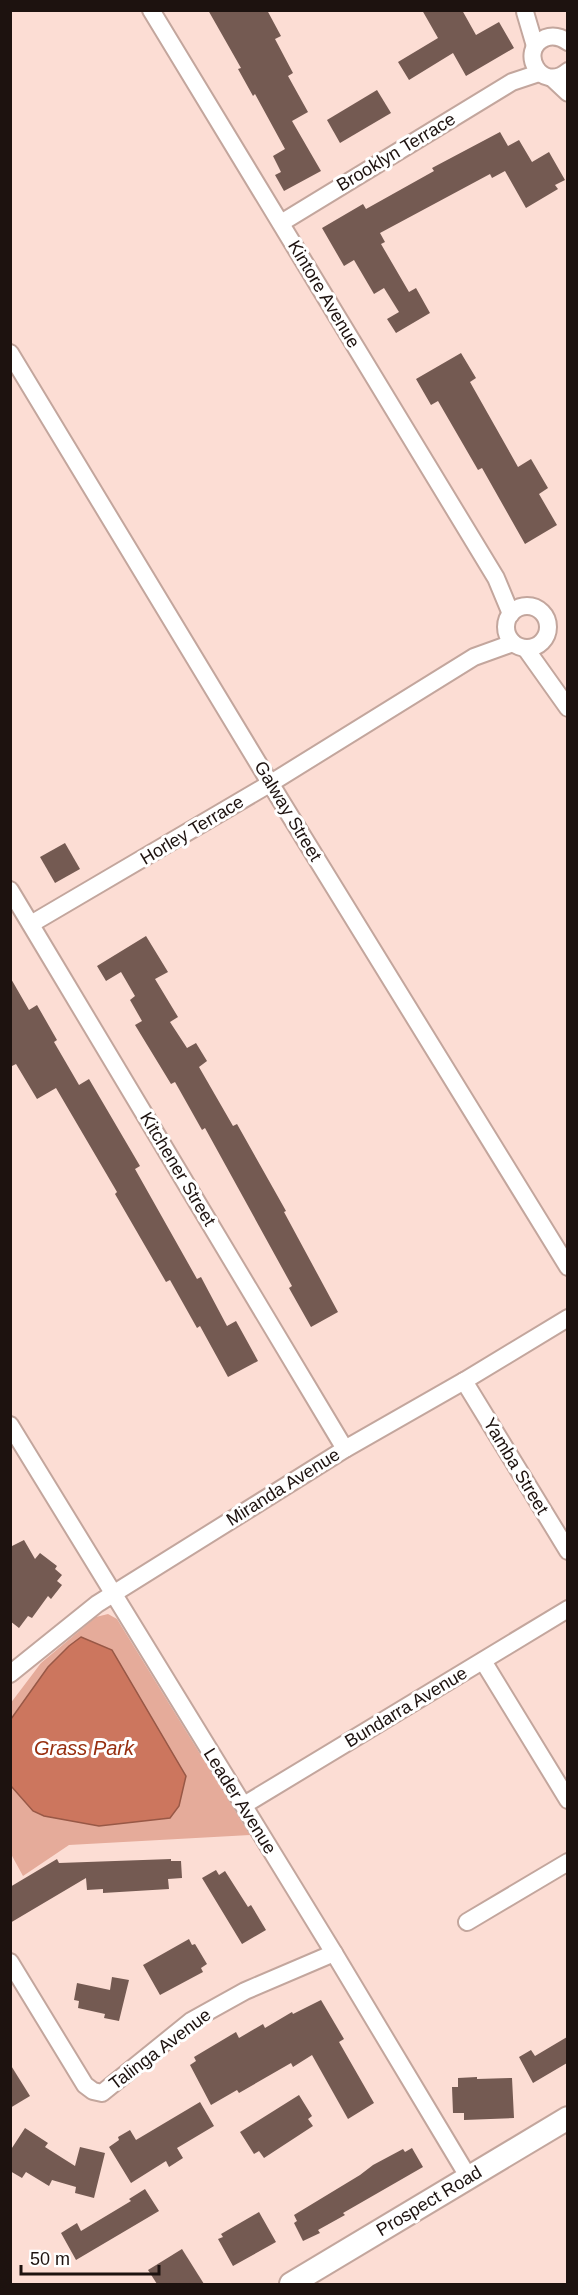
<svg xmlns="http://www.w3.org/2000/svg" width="578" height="2295" font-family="Helvetica,sans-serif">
	<rect width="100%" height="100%" fill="#fcddd4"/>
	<!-- green -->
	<polygon fill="#e5ab9a" points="108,1614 117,1619 250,1835 69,1845 23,1876 11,1854 10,1704 41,1663 96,1617"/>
	<!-- water -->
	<polygon fill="#cc765e" stroke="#985846" stroke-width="1.5" points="81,1637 112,1650 186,1776 179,1806 170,1818 99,1826 44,1816 33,1811 11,1786 11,1719 48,1667 69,1646"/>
	<!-- building -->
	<g fill="#745a52">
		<polygon points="208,10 267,10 281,36 275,39 293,73 288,76 308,112 292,121 321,171 284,191 275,175 281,172 273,156 285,149 255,94 253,96 238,69 241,68"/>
		<polygon points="422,10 462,10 476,35 499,22 514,48 466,76 453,53 409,80 398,62 438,38"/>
		<polygon points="377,90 391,113 340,143 327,120"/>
		<polygon points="500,132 508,146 519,140 532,162 549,152 565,180 555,185 558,189 526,208 505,171 492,178 490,174 380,233 385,242 381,244 409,292 416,288 430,313 396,333 387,319 399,312 384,288 374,294 354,260 344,266 322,228 363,204 366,209 434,171 432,168"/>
		<polygon points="461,353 476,378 470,382 518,467 531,459 548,488 539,494 557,525 525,544 482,468 478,470 438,401 431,405 416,379"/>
		<polygon points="65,843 80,869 55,883 40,857"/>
		<polygon points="146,936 168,972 155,979 178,1017 170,1022 187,1048 196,1043 207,1061 199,1067 233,1126 237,1124 286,1211 284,1212 338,1312 311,1327 289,1288 292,1286 205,1128 202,1130 175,1082 171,1084 135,1025 142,1021 130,1000 135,996 121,972 106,981 97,966"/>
		<polygon points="10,977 29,1010 37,1005 57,1040 54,1042 79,1085 89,1079 140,1166 135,1169 197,1279 201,1277 227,1326 236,1321 258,1361 228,1377 200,1326 197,1328 170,1280 166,1282 115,1194 117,1192 56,1088 37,1099 16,1064 10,1067"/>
		<polygon points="24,1540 35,1559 40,1553 57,1566 55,1569 62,1575 57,1581 62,1585 51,1599 48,1596 32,1618 28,1616 19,1628 10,1621 10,1547"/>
		<polygon points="57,1859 59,1863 171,1859 171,1861 181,1861 182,1878 168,1879 169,1889 103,1893 103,1889 87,1890 86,1878 10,1923 10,1887"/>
		<polygon points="216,1870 219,1875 225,1871 248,1907 251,1905 266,1930 242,1944 202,1878"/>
		<polygon points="189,1939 192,1945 195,1944 207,1964 201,1968 203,1972 160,1995 143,1965"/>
		<polygon points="112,1977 129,1980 119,2021 104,2018 105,2014 78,2008 79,2001 74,2000 77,1983 110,1990"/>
		<polygon points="321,2000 344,2039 339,2042 374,2103 348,2119 312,2055 293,2067 291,2063 239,2093 237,2090 211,2105 190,2065 196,2061 194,2057 236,2032 239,2038 263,2024 265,2028 292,2012 293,2014"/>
		<polygon points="567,2037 567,2063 533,2083 519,2057 531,2050 535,2056"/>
		<polygon points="10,2064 30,2096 10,2108"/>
		<polygon points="477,2077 477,2079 512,2078 514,2118 464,2120 464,2113 453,2113 452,2087 458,2087 458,2078"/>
		<polygon points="299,2095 312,2116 308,2119 313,2126 264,2158 259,2151 254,2154 240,2132"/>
		<polygon points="200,2102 214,2126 177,2148 183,2158 169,2167 166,2161 131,2183 109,2147 119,2140 118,2137 130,2130 136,2140"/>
		<polygon points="25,2128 48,2143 45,2147 75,2166 80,2147 105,2153 94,2198 75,2193 76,2187 52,2180 49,2186 26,2172 22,2178 10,2171 10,2151"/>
		<polygon points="412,2148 423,2167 343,2213 345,2215 318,2230 320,2233 303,2241 294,2223 297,2221 294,2215 360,2175 373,2165 403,2149 405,2152"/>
		<polygon points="145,2189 159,2211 76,2260 61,2233 77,2223 81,2231 131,2201 129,2199"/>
		<polygon points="259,2212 276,2242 233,2266 218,2239 223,2237 221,2234"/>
		<polygon points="182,2249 204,2284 157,2284 148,2270"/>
	</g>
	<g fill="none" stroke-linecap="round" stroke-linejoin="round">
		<defs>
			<g id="minor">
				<polyline points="151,10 496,578 511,614"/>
				<polyline points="525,12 535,46"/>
				<path d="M 568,42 C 561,37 553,35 545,38 C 517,50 541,94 568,71"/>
				<polyline points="552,78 568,93"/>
				<polyline points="281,223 512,82 539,73"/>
				<polyline points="10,353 281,801 568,1267"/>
				<circle cx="527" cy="627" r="21"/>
				<polyline points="526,649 568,708"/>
				<polyline points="10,890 345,1449"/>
				<polyline points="31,924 271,783 474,657 513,643"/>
				<polyline points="464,1381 568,1551"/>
				<polyline points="10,1425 334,1953 469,2178"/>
				<polyline points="483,1661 568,1800"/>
				<polyline points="10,1674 97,1604 345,1449 464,1381 568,1318"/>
				<polyline points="244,1805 568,1609"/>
				<polyline points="467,1922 568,1862"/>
				<polyline points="10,1962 85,2085 93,2091 102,2093 191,2021 245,1991 334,1953"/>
			</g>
			<polyline id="secondary" points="291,2284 568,2118"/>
		</defs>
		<!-- minor casing -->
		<use href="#minor" stroke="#c3a69d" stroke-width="20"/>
		<!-- secondary casing -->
		<use href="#secondary" stroke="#c3a69d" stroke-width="26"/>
		<!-- minor -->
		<use href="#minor" stroke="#fff" stroke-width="16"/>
		<!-- secondary -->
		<use href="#secondary" stroke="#fff" stroke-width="22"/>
	</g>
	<g text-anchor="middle" stroke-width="6" stroke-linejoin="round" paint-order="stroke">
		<!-- street labels -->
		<g font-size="18" fill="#1d120f" stroke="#fff">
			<text transform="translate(396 152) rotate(-31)" y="6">Brooklyn Terrace</text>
			<text transform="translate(324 294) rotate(59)" y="6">Kintore Avenue</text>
			<text transform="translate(288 811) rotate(59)" y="6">Galway Street</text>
			<text transform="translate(192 830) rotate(-31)" y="6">Horley Terrace</text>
			<text transform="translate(178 1169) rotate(59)" y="6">Kitchener Street</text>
			<text transform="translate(516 1466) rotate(59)" y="6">Yamba Street</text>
			<text transform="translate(283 1487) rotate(-32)" y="6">Miranda Avenue</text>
			<text transform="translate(406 1707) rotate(-31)" y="6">Bundarra Avenue</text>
			<text transform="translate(240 1801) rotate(58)" y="6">Leader Avenue</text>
			<text transform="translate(160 2049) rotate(-37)" y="6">Talinga Avenue</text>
			<text transform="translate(429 2201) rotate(-31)" y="6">Prospect Road</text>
		</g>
		<!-- water labels -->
		<g font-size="20" font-style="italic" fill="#972f0f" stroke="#fff">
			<text x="84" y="1755">Grass Park</text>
		</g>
	</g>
	<!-- border -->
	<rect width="578" height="2295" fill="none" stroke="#1d120f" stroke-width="24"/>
	<!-- scale -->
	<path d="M21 2265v9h138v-9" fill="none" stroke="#1d120f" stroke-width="3"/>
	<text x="30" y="2265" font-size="18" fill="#1d120f" stroke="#ffffff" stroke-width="4.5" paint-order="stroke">50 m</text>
</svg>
